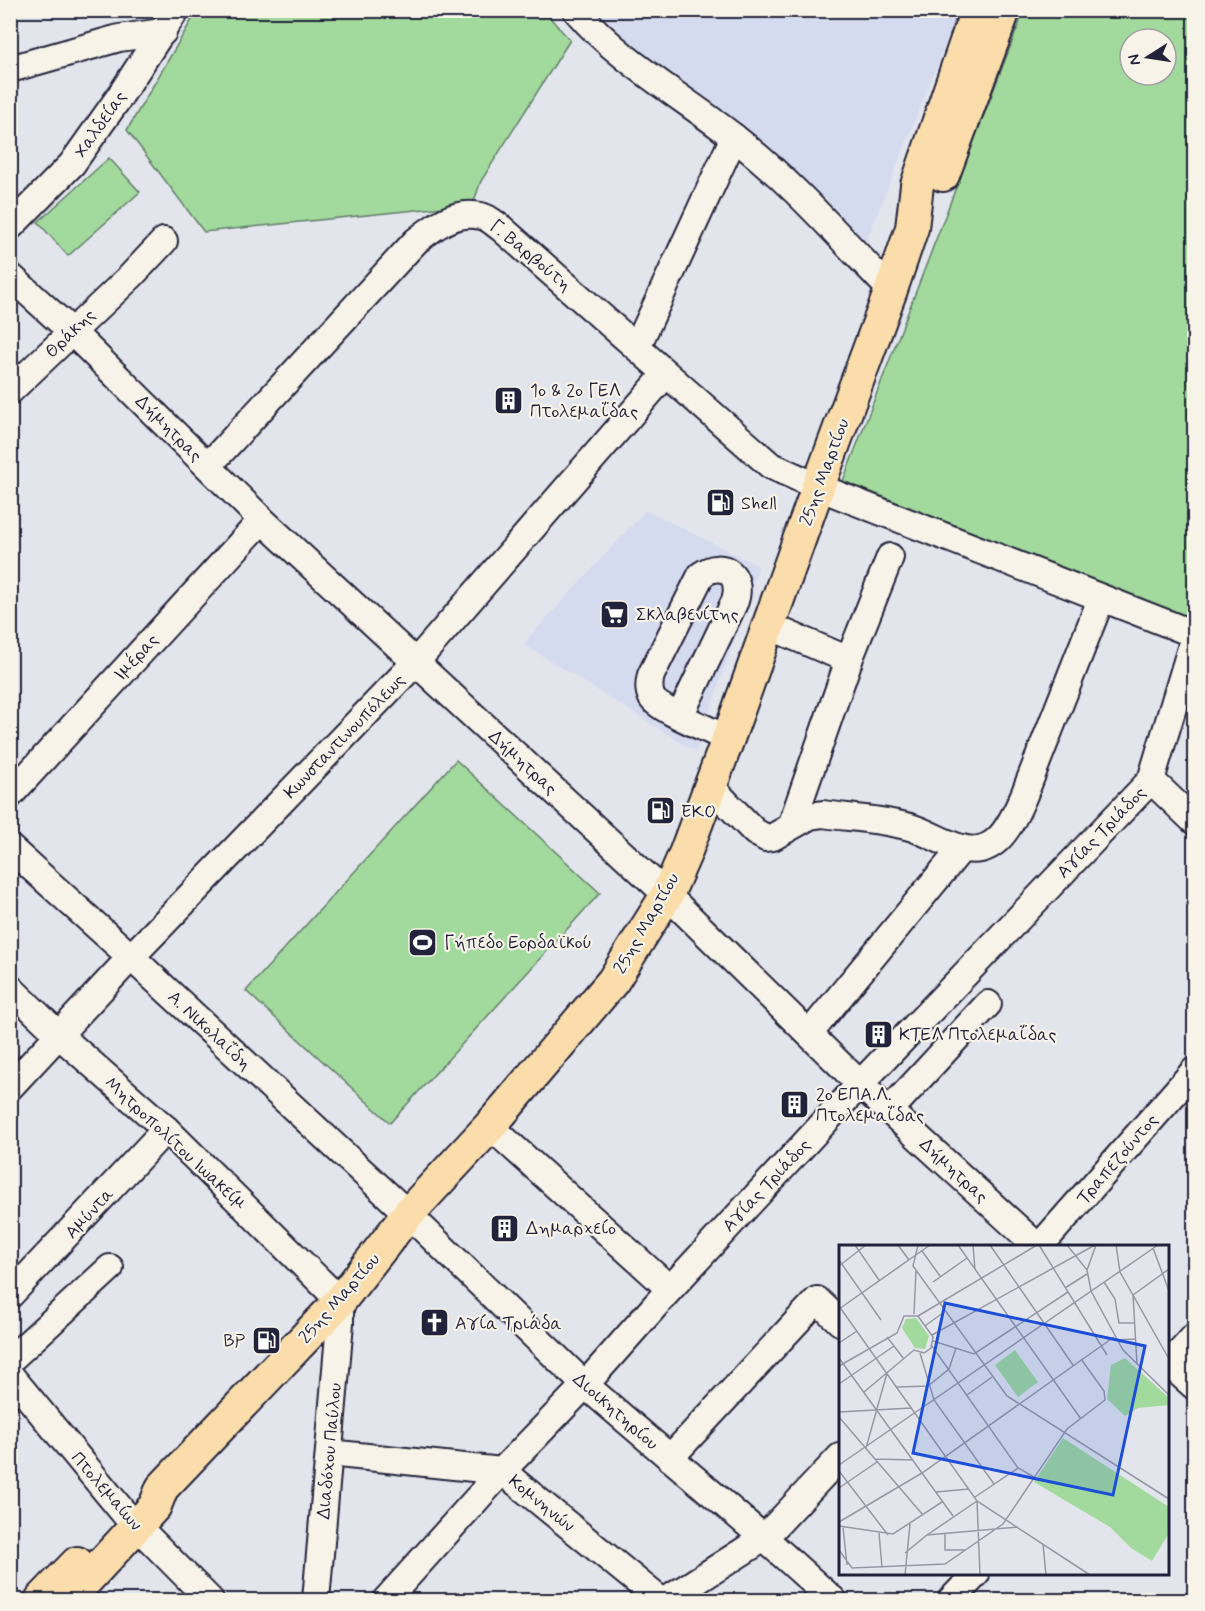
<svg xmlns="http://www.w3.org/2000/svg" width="1205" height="1611" font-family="Mynerve,sans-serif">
	<rect width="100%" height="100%" fill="#e3e5ec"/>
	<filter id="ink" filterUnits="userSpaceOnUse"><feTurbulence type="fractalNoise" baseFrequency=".0167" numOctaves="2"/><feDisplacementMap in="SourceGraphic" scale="12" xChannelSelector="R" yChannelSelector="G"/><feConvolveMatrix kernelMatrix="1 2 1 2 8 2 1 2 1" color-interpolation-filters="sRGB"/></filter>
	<g filter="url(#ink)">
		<!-- built -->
		<g fill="#d5dbef">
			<polygon points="588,11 959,11 866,242 798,174 602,29"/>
			<polygon points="646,510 759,566 696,752 523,644"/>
		</g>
		<!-- green -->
		<g fill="#a2d99c" stroke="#627e6c" stroke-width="1.5" fill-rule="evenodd">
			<polygon points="197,11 544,11 570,40 481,181 473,204 204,232 127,130"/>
			<path d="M 1024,11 L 1194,11 L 1194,620 L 843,481 ZM 1130,39 L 1166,39 L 1166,75 L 1130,75 Z"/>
			<polygon points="109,158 140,192 68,256 38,222"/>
			<polygon points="456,760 600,893 390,1123 246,991"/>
		</g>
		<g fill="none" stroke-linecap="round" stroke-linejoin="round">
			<defs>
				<g id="minor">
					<path d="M 576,10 C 620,62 682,96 735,138 C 793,183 840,238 891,290"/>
					<polyline points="10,69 119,38 163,32"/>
					<polyline points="10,227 72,164 118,99 176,10"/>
					<polyline points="10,276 72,332 262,520 667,895 860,1084 1037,1246"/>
					<polyline points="637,347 734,137"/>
					<polyline points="10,391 131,276 164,241"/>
					<path d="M 208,466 L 416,241 C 435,226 455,210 481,216 C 488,217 495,224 501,228 L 770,465 L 818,487 L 1194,634"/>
					<polyline points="769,626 849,660"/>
					<path d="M 680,716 L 735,601 C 743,575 723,559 701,575 L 651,675 C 649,683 648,690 652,698 C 659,710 713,731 728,739"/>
					<polyline points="1151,780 1194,821"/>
					<path d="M 710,786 L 755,832 L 766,838 L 773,837 L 810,816 L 823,814 C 852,818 882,819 910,827 C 927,832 943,843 961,848 C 997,858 1012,822 1024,795 L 1101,599"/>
					<polyline points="10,795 262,520"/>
					<polyline points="791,826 849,660 890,557"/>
					<polyline points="10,848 131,957 408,1214 585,1385 764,1538 833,1600"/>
					<polyline points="10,988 59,1035 166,1129 340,1301 340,1323 316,1600"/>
					<polyline points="809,1034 962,848"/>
					<polyline points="10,1087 131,957 415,663 666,374"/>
					<polyline points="889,1111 988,1004"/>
					<polyline points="490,1126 670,1289"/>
					<polyline points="1040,1246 1194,1071"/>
					<polyline points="10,1295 166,1129"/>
					<polyline points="10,1360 110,1268"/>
					<polyline points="1168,1363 1194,1386"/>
					<polyline points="1168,1366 1194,1337"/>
					<polyline points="10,1375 124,1513 210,1600"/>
					<polyline points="329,1453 502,1471 660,1600"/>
					<polyline points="670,1458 817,1300 840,1322"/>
					<polyline points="386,1600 502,1471 585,1385 670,1289 860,1084 1151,780 1194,638"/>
					<polyline points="667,1600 764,1538 840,1457"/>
					<polyline points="951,1600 976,1574"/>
				</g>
				<g id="major">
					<polyline points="943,175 1004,10"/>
					<polyline points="41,1600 77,1563"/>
					<polyline points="68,1600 155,1506 162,1488 340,1301 408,1214 490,1126 613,981 667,895 685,854 728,739 818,487 891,290 912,228 917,185 977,10"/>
				</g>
			</defs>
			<!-- minor casing -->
			<use href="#minor" stroke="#22223b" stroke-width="30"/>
			<!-- major casing -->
			<use href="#major" stroke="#22223b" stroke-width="36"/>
			<!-- minor -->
			<use href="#minor" stroke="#f7f3e8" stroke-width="26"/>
			<!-- major -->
			<use href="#major" stroke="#faddab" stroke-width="32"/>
		</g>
	</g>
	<!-- icons -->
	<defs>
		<symbol id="building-square" viewBox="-11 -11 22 22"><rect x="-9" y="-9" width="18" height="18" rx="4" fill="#22223b" stroke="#f7f3e8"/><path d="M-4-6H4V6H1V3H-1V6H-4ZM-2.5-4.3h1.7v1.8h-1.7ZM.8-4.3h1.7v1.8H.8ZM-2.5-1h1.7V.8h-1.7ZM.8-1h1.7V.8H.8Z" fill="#fff"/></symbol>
		<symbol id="fuel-square" viewBox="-11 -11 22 22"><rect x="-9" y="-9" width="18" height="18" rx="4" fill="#22223b" stroke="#f7f3e8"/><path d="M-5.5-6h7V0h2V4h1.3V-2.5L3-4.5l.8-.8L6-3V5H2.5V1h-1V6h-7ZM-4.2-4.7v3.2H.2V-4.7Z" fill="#fff"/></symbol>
		<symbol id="supermarket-square" viewBox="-11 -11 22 22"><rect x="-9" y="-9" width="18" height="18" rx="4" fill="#22223b" stroke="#f7f3e8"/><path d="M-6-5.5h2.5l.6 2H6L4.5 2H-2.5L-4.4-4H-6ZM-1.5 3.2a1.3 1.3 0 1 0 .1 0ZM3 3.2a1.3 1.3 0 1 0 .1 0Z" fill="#fff"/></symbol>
		<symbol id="stadium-square" viewBox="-11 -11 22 22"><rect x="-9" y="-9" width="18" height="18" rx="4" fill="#22223b" stroke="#f7f3e8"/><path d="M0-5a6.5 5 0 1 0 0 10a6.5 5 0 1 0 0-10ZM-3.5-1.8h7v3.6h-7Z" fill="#fff"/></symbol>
		<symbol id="church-square" viewBox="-11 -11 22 22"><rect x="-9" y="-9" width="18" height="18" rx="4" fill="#22223b" stroke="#f7f3e8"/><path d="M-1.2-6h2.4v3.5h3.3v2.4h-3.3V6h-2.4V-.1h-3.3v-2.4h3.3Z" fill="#fff"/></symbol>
	</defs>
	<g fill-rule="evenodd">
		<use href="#building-square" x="492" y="384" width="33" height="33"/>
		<use href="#fuel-square" x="704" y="486" width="33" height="33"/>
		<use href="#supermarket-square" x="598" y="598" width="33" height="33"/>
		<use href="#fuel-square" x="644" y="794" width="33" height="33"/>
		<use href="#stadium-square" x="406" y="926" width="33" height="33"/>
		<use href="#building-square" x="862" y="1018" width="33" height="33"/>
		<use href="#building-square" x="778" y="1088" width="33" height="33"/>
		<use href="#building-square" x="488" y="1212" width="33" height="33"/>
		<use href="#church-square" x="418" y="1306" width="33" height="33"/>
		<use href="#fuel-square" x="250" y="1324" width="33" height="33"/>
	</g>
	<g text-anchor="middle" stroke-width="4.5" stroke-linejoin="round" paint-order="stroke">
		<!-- street labels -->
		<g font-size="18" fill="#22223b" stroke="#f7f3e8">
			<text transform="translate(100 124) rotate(-55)" y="6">Χαλδείας</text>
			<text transform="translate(531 255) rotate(40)" y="6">Γ. Βαρβούτη</text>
			<text transform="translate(70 333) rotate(-44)" y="6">Θράκης</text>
			<text transform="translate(169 428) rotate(45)" y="6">Δήμητρας</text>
			<text transform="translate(824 472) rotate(-70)" y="6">25ης Μαρτίου</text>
			<text transform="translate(136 657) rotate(-48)" y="6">Ιμέρας</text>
			<text transform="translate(344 736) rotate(-46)" y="6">Κωνσταντινουπόλεως</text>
			<text transform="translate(523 762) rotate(43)" y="6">Δήμητρας</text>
			<text transform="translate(1101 832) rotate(-46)" y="6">Αγίας Τριάδος</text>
			<text transform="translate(646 923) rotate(-60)" y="6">25ης Μαρτίου</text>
			<text transform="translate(210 1030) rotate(43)" y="6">Α. Νικολαΐδη</text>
			<text transform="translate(176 1143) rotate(43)" y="6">Μητροπολίτου Ιωακείμ</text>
			<text transform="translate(1117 1159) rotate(-49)" y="6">Τραπεζούντος</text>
			<text transform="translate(954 1170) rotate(43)" y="6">Δήμητρας</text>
			<text transform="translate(766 1185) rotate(-47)" y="6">Αγίας Τριάδος</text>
			<text transform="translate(89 1213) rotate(-47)" y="6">Αμύντα</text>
			<text transform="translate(339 1298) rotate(-49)" y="6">25ης Μαρτίου</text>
			<text transform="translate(616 1411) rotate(41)" y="6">Διοικητηρίου</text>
			<text transform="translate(329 1451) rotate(-85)" y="6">Διαδόχου Παύλου</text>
			<text transform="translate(107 1491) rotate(49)" y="6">Πτολεμαίων</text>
			<text transform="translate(542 1503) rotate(39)" y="6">Κομνηνών</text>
		</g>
		<!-- poi labels -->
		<g font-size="18" fill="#22223b" stroke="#f7f3e8" text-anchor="start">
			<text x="530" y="396">1ο &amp; 2ο ΓΕΛ<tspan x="530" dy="21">Πτολεμαΐδας</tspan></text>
			<text x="741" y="509">Shell</text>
			<text x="636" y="620">Σκλαβενίτης</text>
			<text x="681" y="817">EKO</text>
			<text x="444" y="948">Γήπεδο Εορδαϊκού</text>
			<text x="899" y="1040">ΚΤΕΛ Πτολεμαΐδας</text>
			<text x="816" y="1100">2ο ΕΠΑ.Λ.<tspan x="816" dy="21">Πτολεμαΐδας</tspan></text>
			<text x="526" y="1234">Δημαρχείο</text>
			<text x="455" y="1329">Αγία Τριάδα</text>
			<text x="245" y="1346" text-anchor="end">BP</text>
		</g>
	</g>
	<!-- overview -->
	<g transform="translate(839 1245)">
		<rect width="330" height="330" fill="#e3e5ec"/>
		<path d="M 77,73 L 90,91 L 86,104 L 76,103 L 63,83 L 67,74 ZM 176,105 L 199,137 L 179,152 L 156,120 ZM 286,113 L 330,153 L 330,160 L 299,163 L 286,171 L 268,154 L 272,120 ZM 224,193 L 330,262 L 330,288 L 313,316 L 292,303 L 271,282 L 195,237 Z" fill="#a2d99c"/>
		<path fill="none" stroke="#9697a5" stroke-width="1.5" d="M 16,0 L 40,35M 59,0 L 70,15M 79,0 L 74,21 L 168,151 L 330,254M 119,0 L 242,174M 134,0 L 136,25M 151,0 L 234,120M 200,0 L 268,110M 228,0 L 248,25 L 252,46 L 284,105 L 330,150M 277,0 L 281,27 L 330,114M 314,3 L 330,46M 83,6 L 101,31M 0,15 L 42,75M 0,21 L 27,0M 248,25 L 257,0M 94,37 L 128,13M 265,37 L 276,54 L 280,78 L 296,78M 226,43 L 248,29M 0,61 L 138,256 L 251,330M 0,64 L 91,0M 75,69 L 77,26M 79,71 L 198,0M 86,81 L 105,67M 93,90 L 256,0M 48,92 L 65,114M 276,95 L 296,94M 94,96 L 135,109 L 229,47M 0,98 L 18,86M 93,101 L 179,223 L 195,232M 81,108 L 95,155 L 155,239M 0,113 L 114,271M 298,119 L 294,50 L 330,24M 0,121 L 58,88 L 65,71 L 79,71 L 94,92 L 92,103 L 85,108 L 75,105 L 25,147M 0,139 L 55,101M 58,142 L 89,141 L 110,124 L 117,103M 128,150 L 153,132M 0,167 L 72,163M 0,172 L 84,270M 27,203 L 48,128M 36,214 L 74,215M 0,220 L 319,0M 0,226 L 49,290M 0,243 L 38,217M 97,247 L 130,244M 136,252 L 179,223M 138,256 L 141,330M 0,277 L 83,228 L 275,92M 0,281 L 54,289 L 103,257M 4,282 L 8,320M 40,288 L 43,322M 106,289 L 106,305 L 126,305M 88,290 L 138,256M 204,299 L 207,330M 0,305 L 13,323 L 106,319 L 164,279 L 228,184 L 266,155 L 265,146 L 242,114M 66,308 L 88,290 L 179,282M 66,330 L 71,279"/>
		<path fill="#1d4ed8" fill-opacity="0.15" stroke="#1d4ed8" stroke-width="3" d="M 106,58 L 306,101 L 274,250 L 74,208 Z"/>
		<rect width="330" height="330" fill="none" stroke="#22223b" stroke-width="3"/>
	</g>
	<!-- margin -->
	<rect width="1205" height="1611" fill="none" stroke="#f7f3e8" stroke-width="36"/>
	<rect x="18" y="18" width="1169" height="1575" fill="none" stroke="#22223b" stroke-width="2" filter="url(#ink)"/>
	<!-- north arrow -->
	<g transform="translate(1148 57) rotate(258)"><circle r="28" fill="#f7f3e8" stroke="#a29fa3" stroke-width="1.5"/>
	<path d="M0-4.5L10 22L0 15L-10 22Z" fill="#22223b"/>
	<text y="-9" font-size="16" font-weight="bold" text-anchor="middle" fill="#22223b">N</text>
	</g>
</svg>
